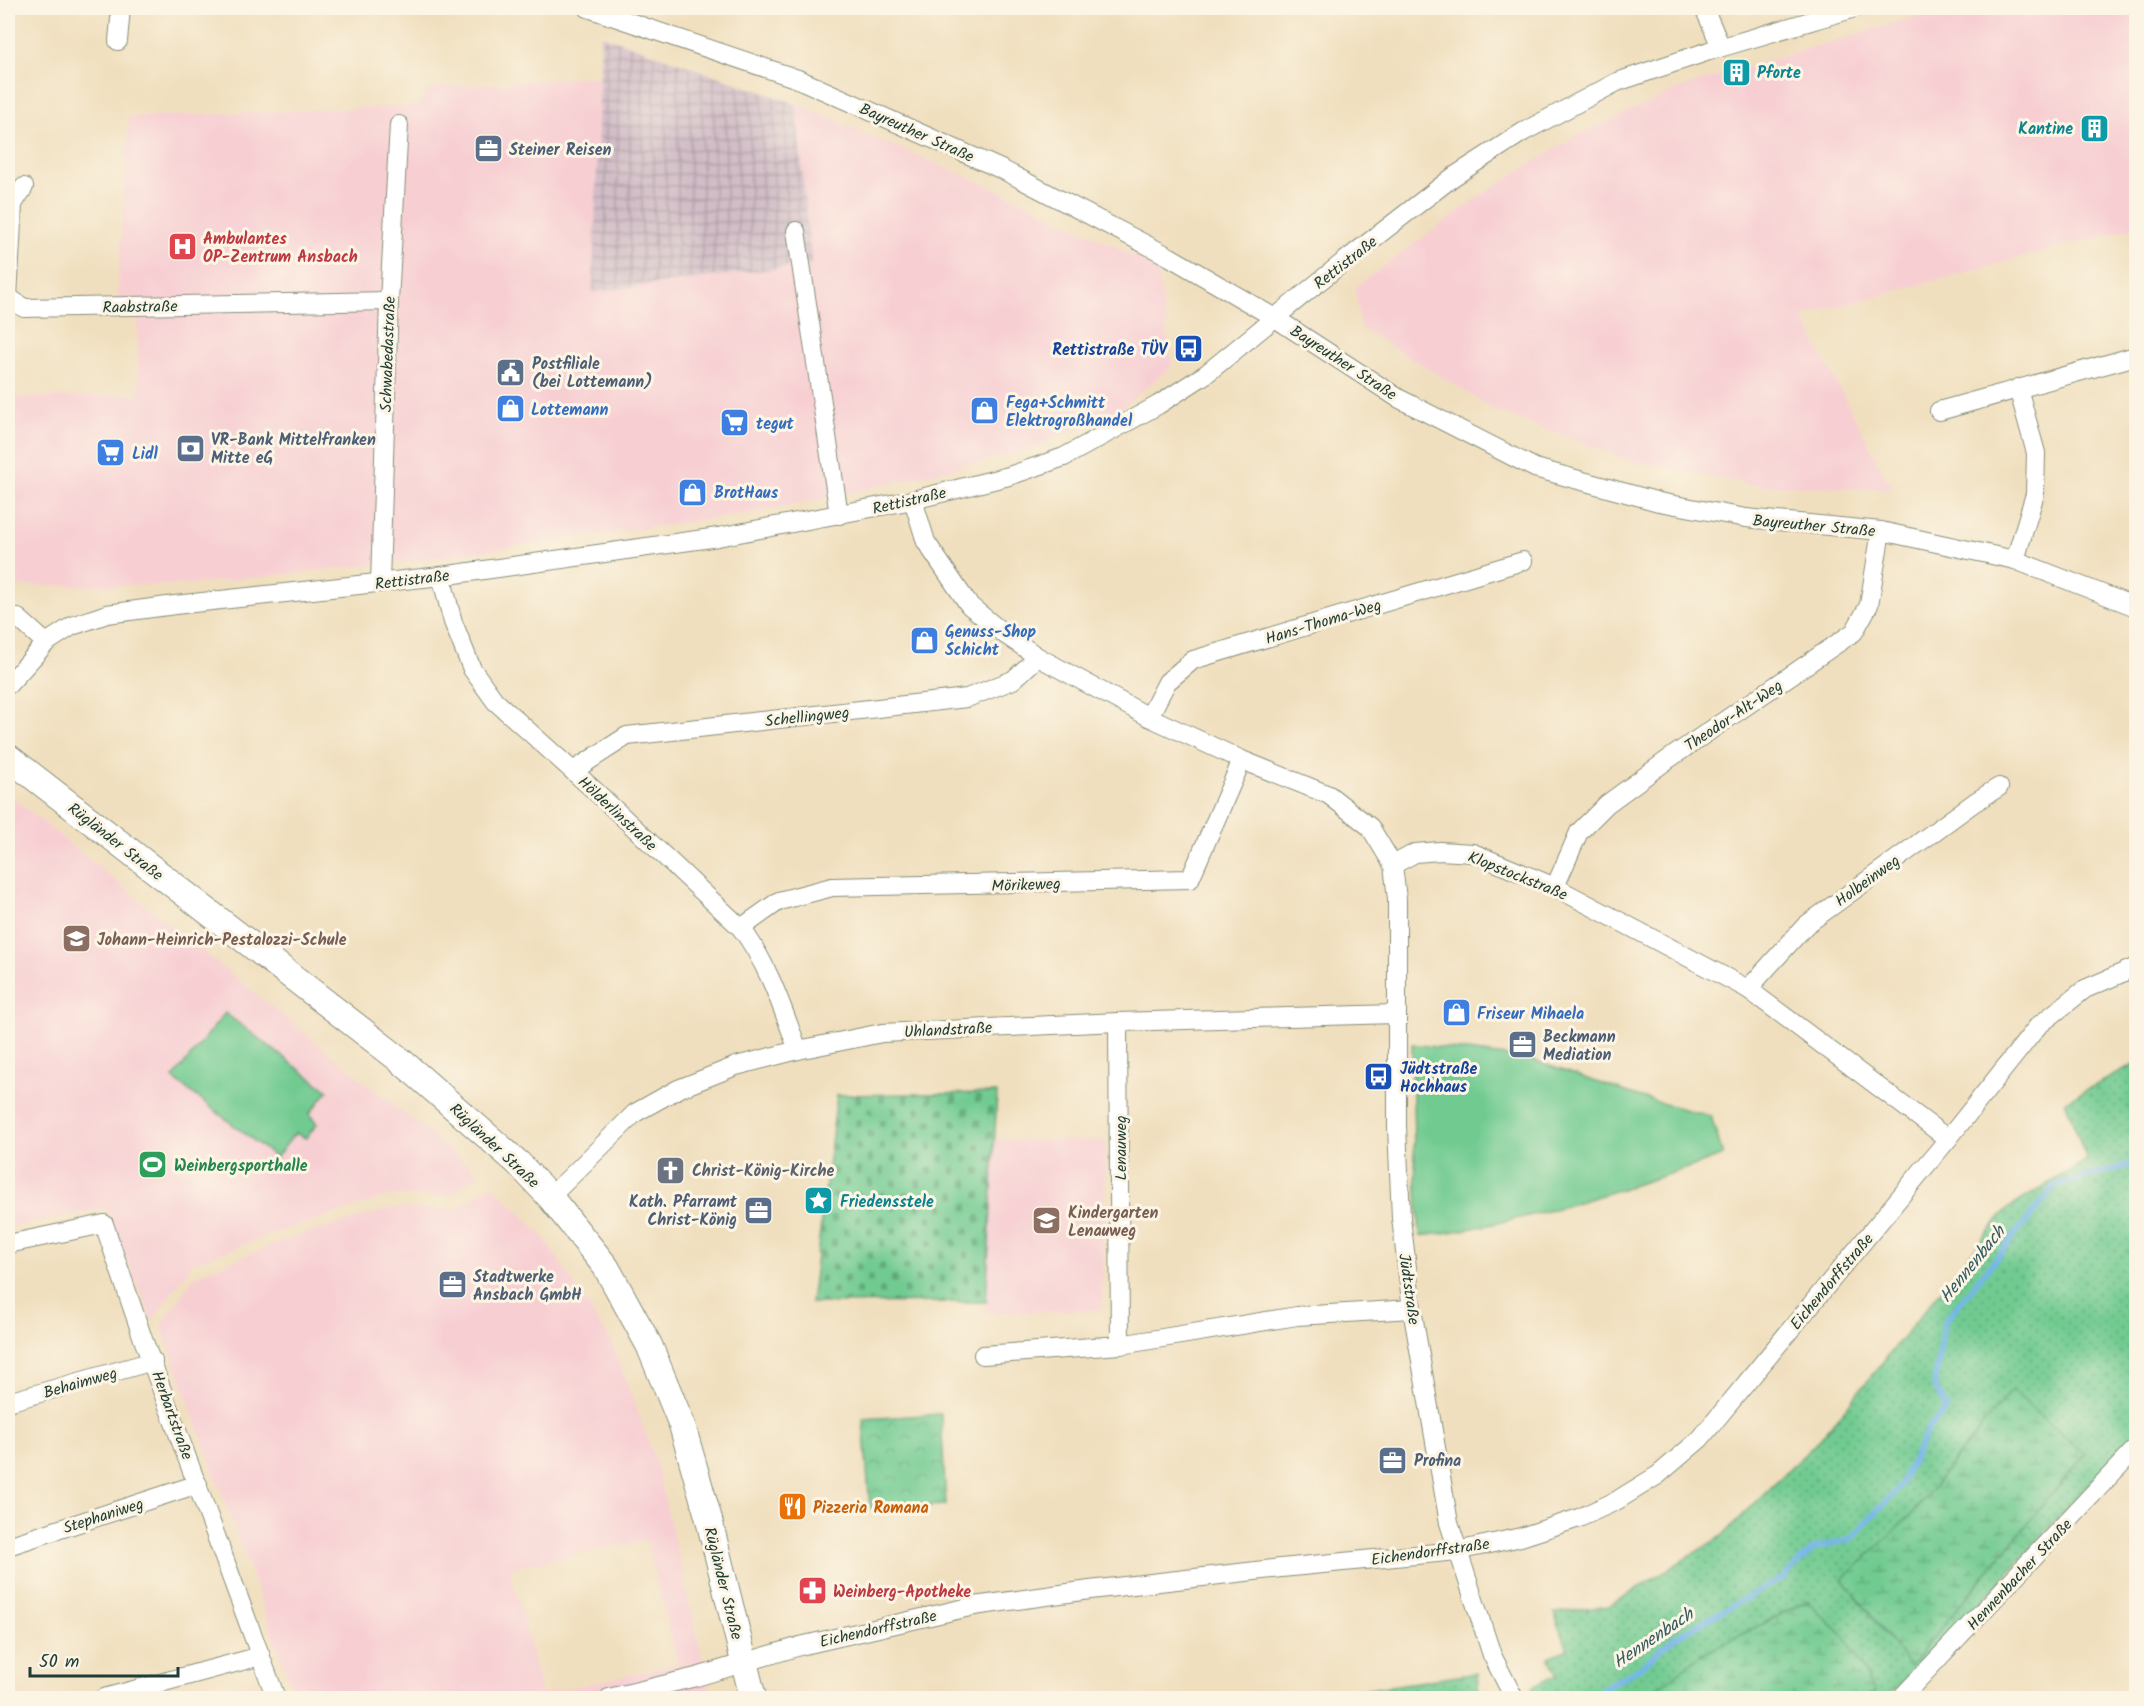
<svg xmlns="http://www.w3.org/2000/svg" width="2144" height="1706" font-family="Kalam,sans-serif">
	<defs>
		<pattern id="industrial-grid" width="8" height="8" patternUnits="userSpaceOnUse" patternTransform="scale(1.5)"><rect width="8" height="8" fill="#d2bdc7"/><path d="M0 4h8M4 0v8" fill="none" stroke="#aa9ba2"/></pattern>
		<pattern id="grass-dots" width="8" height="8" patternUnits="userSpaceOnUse" patternTransform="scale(1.5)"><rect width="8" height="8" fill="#71cb91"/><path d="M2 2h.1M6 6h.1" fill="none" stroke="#5ca677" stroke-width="1.8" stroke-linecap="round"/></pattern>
		<pattern id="wetland-marsh" width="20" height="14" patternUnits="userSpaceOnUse" patternTransform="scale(1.5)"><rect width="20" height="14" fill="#71cb91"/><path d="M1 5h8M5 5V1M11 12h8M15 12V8" fill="none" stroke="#5ca677"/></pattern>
		<pattern id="cemetery-stones" width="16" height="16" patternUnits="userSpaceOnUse" patternTransform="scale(1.5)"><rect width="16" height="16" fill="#71cb91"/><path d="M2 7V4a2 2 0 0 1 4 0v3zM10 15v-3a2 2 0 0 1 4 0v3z" fill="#5ca677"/></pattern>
		<pattern id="park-crowns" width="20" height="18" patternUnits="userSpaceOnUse" patternTransform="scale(1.5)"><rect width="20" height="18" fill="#71cb91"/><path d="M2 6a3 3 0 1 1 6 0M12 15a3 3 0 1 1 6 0" fill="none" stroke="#5ca677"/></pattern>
	</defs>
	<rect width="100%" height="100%" fill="#fcf5e5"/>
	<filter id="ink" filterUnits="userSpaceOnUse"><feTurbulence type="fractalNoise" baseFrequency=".0167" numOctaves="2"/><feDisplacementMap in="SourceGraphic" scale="12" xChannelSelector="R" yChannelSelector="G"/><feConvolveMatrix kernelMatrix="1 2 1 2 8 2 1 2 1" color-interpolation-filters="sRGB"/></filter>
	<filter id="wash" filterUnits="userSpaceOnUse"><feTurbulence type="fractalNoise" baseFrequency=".008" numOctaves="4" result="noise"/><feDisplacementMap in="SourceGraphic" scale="24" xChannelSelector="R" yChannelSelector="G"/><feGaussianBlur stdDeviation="1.35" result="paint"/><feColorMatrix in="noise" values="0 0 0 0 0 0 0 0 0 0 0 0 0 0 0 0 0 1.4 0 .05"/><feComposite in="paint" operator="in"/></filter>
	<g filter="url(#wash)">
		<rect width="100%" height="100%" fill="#f0dfbe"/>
		<!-- built -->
		<g fill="#f7cfd3" fill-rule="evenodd">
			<polygon points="1945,8 2136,8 2136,227 1802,316 1892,489 1751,485 1632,461 1498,412 1360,327 1355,287 1484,193 1572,138 1674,91 1708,79"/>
			<polygon points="601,76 600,102 811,264 796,104 1003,192 1157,267 1172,366 1124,406 1029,450 841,495 738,515 424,559 184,585 8,586 8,398 139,395 137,315 116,314 129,117 416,106 431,88"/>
			<polygon points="8,794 478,1173 451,1196 390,1196 284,1230 193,1263 152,1321 106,1208 8,1227"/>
			<polygon points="994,1140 1106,1141 1102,1310 985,1313"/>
			<path d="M 492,1184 L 543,1236 L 612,1343 L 655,1459 L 712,1698 L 296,1698 L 161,1326 L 194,1276 L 296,1236 L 393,1208 L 456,1210 ZM 646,1540 L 678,1664 L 542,1694 L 510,1568 Z"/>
		</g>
		<!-- industrial -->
		<polygon fill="url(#industrial-grid)" points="601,35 796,104 811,264 593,292"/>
		<!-- grass -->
		<g fill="url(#grass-dots)" stroke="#488462" stroke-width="1.5">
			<polygon points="2136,1064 2136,1432 1916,1675 1883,1698 1538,1698 1532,1687 1557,1675 1549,1657 1568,1649 1554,1613 1609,1606 1722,1536 1821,1438 2007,1209 2087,1160 2065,1101"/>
			<polygon points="1477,1673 1479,1698 1304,1698 1323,1696"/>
		</g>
		<!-- wetland -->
		<g fill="url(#wetland-marsh)" stroke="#488462" stroke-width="1.5">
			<polygon points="2011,1390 2085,1454 1910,1666 1843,1579 1910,1516"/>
			<polygon points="1807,1601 1845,1637 1875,1692 1863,1698 1644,1698 1703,1654"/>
		</g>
		<!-- cemetery -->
		<polygon fill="url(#cemetery-stones)" stroke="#488462" stroke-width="1.5" points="997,1093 986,1302 811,1303 837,1095"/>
		<!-- park -->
		<polygon fill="url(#park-crowns)" stroke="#488462" stroke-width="1.5" points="941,1414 946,1505 870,1508 863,1419"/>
		<!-- garden -->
		<g fill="#71cb91" stroke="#488462" stroke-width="1.5">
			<polygon points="225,1013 328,1091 309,1114 317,1124 306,1138 295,1133 276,1158 173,1078"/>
			<path d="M 1412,1044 L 1529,1059 L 1653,1101 L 1711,1116 L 1723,1155 C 1688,1169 1653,1179 1618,1190 C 1554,1210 1487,1229 1420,1236 L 1414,1147 Z"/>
		</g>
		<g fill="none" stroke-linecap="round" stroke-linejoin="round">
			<!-- stream -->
			<polyline stroke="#76b5e9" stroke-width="6" points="1586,1698 1638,1669 1674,1638 1784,1577 1813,1549 1851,1539 1898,1489 1928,1429 1947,1408 1934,1386 1944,1322 2055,1186 2136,1163"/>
		</g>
	</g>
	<g filter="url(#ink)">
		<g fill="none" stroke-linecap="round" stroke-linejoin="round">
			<defs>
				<g id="street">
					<polyline points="588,8 798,79 1003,170 1170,257 1275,318 1398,398 1535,468 1659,502 1746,518 1881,531 2015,560 2136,607"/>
					<polyline points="1704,8 1721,47"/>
					<polyline points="118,41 121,8"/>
					<polyline points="24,187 13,204 8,297 24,308 389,301"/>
					<polyline points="796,231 839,515"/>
					<polyline points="1939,411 2136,356"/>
					<polyline points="913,500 926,542 969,605 1003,633 1038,657 1149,717 1242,760 1329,795 1370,827 1393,865 1397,899 1397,1126 1401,1218 1412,1309 1449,1523 1492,1655 1514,1698"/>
					<polyline points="2015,560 2035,494 2036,453 2018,388"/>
					<path d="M 441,576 L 453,622 L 472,669 L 495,701 L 594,790 L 741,928 C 768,964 782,1007 798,1050"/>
					<polyline points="380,583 389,301 399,125"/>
					<polyline points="8,619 18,618 46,643"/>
					<polyline points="8,685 46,643 72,626 107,614 175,605 441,576 718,537 913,500 1009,476 1064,457 1158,405 1206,374 1342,263 1453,177 1523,132 1617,82 1709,51 1855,8"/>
					<polyline points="1149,717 1167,682 1193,660 1523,561"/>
					<polyline points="573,771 627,736 967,698 1013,680 1038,657"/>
					<polyline points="1393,865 1415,853 1440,851 1473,853 1555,887 1748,989 1948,1139"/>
					<polyline points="1555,887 1579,832 1607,804 1670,758 1854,632 1869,605 1881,531"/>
					<polyline points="741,928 779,901 832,887 1190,879 1242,760"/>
					<polyline points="1748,989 1806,925 1975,802 1999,787"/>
					<polyline points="1118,1022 1120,1345"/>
					<polyline points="550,1197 635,1113 678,1089 736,1066 798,1050 882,1033 1118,1022 1396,1014"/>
					<polyline points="8,1244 104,1224 143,1339 276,1698"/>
					<polyline points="983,1355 1120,1345 1297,1316 1412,1309"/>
					<polyline points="8,1402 153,1361"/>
					<polyline points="8,1546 198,1484"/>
					<polyline points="104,1698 261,1656"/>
					<polyline points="609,1698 696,1677 800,1646 974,1606 1090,1590 1281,1568 1457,1551 1521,1537 1579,1518 1616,1501 1658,1475 1700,1439 1948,1139 2038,1026 2085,989 2136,967"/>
					<polyline points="1901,1698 2136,1448"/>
				</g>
				<polyline id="secondary" points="8,757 400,1060 518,1163 550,1197 606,1267 649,1345 682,1425 708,1516 753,1698"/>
			</defs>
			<!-- street casing -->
			<use href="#street" stroke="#888e79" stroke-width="20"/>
			<!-- secondary casing -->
			<use href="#secondary" stroke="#888e79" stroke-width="28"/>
			<!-- street -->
			<use href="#street" stroke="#fff" stroke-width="18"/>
			<!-- secondary -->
			<use href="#secondary" stroke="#fff" stroke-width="26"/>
		</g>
	</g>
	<!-- icons -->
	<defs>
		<symbol id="building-square" viewBox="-11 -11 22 22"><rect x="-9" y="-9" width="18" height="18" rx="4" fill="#0f9aa8" stroke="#fcf5e5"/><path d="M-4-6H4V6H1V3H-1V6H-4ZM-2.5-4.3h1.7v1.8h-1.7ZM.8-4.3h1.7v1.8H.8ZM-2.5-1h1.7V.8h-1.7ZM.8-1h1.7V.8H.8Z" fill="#fff"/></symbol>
		<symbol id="office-square" viewBox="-11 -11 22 22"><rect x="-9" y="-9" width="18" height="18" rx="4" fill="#5c6f8a" stroke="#fcf5e5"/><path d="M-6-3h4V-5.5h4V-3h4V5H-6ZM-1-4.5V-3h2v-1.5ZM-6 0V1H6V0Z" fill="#fff"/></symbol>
		<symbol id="hospital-square" viewBox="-11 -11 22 22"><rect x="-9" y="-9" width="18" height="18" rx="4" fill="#e0444e" stroke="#fcf5e5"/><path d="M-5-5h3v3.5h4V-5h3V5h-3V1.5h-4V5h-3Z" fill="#fff"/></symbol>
		<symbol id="bus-square" viewBox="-11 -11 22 22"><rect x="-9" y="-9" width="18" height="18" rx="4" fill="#1a4fb4" stroke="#fcf5e5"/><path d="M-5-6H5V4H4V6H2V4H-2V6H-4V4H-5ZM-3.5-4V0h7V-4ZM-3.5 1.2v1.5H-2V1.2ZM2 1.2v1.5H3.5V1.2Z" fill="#fff"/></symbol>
		<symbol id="civic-square" viewBox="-11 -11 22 22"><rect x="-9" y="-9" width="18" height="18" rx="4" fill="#5c6f8a" stroke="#fcf5e5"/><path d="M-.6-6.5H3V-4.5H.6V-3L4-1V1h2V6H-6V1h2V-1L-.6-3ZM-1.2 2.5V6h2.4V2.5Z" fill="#fff"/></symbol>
		<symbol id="shop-square" viewBox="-11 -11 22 22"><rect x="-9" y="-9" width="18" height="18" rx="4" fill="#3f7fe0" stroke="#fcf5e5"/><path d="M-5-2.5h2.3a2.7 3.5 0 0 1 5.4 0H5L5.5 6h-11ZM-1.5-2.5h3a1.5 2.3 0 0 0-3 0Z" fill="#fff"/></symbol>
		<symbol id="supermarket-square" viewBox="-11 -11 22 22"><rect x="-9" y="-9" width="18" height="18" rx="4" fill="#3f7fe0" stroke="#fcf5e5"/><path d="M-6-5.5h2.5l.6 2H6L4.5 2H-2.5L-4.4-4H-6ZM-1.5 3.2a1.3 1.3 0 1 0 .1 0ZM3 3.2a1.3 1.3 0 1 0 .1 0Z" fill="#fff"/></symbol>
		<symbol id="bank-square" viewBox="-11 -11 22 22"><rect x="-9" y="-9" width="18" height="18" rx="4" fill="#5c6f8a" stroke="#fcf5e5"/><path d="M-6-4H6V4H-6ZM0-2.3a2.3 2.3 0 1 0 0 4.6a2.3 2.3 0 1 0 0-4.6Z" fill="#fff"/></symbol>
		<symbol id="school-square" viewBox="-11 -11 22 22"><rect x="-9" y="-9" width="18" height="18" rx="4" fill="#8d6e63" stroke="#fcf5e5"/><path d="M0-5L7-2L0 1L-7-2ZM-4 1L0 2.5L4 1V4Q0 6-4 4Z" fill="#fff"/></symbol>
		<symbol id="stadium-square" viewBox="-11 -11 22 22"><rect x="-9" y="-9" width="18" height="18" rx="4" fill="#2e9e5b" stroke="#fcf5e5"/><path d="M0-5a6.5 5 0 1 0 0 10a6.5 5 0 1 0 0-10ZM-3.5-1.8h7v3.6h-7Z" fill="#fff"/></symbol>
		<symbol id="church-square" viewBox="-11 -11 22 22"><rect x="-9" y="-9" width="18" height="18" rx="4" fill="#6b7280" stroke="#fcf5e5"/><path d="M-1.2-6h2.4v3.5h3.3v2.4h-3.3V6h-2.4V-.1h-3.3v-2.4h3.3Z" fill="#fff"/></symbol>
		<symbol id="sight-square" viewBox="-11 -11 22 22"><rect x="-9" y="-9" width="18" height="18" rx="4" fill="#0f9aa8" stroke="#fcf5e5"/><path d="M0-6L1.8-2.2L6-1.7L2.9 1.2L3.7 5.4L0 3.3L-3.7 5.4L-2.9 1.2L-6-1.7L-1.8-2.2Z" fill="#fff"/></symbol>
		<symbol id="restaurant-square" viewBox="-11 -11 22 22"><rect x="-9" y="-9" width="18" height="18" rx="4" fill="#e8710a" stroke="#fcf5e5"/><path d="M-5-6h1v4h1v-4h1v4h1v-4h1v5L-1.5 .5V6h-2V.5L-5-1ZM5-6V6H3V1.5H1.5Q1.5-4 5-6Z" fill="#fff"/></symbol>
		<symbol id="pharmacy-square" viewBox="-11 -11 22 22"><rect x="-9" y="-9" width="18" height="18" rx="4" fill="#e0444e" stroke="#fcf5e5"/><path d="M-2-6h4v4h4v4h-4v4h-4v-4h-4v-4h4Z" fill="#fff"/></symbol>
	</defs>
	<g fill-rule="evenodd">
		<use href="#building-square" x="1720" y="56" width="33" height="33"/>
		<use href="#building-square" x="2078" y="112" width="33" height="33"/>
		<use href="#office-square" x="472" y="132" width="33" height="33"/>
		<use href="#hospital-square" x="166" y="230" width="33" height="33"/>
		<use href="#bus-square" x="1172" y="332" width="33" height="33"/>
		<use href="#civic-square" x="494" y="356" width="33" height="33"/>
		<use href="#shop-square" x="494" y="392" width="33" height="33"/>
		<use href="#shop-square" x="968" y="394" width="33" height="33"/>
		<use href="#supermarket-square" x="718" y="406" width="33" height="33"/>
		<use href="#bank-square" x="174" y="432" width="33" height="33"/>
		<use href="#supermarket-square" x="94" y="436" width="33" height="33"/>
		<use href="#shop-square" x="676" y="476" width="33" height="33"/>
		<use href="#shop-square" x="908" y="624" width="33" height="33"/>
		<use href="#school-square" x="60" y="922" width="33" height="33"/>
		<use href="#shop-square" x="1440" y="996" width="33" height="33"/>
		<use href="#office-square" x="1506" y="1028" width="33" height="33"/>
		<use href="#bus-square" x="1362" y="1060" width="33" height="33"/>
		<use href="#stadium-square" x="136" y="1148" width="33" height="33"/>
		<use href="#church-square" x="654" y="1154" width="33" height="33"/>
		<use href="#sight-square" x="802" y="1184" width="33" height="33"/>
		<use href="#office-square" x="742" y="1194" width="33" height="33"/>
		<use href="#school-square" x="1030" y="1204" width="33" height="33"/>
		<use href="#office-square" x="436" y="1268" width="33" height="33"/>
		<use href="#office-square" x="1376" y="1444" width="33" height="33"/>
		<use href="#restaurant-square" x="776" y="1490" width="33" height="33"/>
		<use href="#pharmacy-square" x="796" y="1574" width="33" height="33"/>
	</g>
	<g text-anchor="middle" stroke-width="6" stroke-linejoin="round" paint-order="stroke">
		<!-- culture labels -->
		<g font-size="16" font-weight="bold" fill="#0d838f" stroke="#fcf5e5" text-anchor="start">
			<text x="1757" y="78">Pforte</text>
			<text x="2073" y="134" text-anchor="end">Kantine</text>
			<text x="840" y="1207">Friedensstele</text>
		</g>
		<!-- street labels -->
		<g font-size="16" fill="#1f3d34" stroke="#fcf5e5">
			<text transform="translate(917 132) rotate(24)" y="6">Bayreuther Straße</text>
			<text transform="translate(1345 262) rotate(-38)" y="6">Rettistraße</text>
			<text transform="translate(140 306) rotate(-1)" y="6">Raabstraße</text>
			<text transform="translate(387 354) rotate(-88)" y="6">Schwabedastraße</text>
			<text transform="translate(1344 362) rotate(33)" y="6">Bayreuther Straße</text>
			<text transform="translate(909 500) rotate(-13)" y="6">Rettistraße</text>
			<text transform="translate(1814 525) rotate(5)" y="6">Bayreuther Straße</text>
			<text transform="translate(412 579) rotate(-7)" y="6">Rettistraße</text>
			<text transform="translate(1323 621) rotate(-17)" y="6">Hans-Thoma-Weg</text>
			<text transform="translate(1733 715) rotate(-34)" y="6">Theodor-Alt-Weg</text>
			<text transform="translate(807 716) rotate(-6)" y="6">Schellingweg</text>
			<text transform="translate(618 813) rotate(43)" y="6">Hölderlinstraße</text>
			<text transform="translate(116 841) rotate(38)" y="6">Rügländer Straße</text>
			<text transform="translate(1518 875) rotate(22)" y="6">Klopstockstraße</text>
			<text transform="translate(1867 880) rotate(-36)" y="6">Holbeinweg</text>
			<text transform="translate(1026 884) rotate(-2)" y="6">Mörikeweg</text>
			<text transform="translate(948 1029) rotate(-3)" y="6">Uhlandstraße</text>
			<text transform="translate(495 1145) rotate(43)" y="6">Rügländer Straße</text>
			<text transform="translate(1120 1148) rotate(-90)" y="6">Lenauweg</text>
			<text transform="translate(1831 1281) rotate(-50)" y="6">Eichendorffstraße</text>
			<text transform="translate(1410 1289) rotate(82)" y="6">Jüdtstraße</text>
			<text transform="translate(80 1382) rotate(-16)" y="6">Behaimweg</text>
			<text transform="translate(173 1415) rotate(70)" y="6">Herbartstraße</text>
			<text transform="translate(103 1515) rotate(-18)" y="6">Stephaniweg</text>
			<text transform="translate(1430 1551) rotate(-8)" y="6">Eichendorffstraße</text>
			<text transform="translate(2019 1574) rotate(-47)" y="6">Hennenbacher Straße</text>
			<text transform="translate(724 1583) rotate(76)" y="6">Rügländer Straße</text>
			<text transform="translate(878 1628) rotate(-13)" y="6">Eichendorffstraße</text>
		</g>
		<!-- service labels -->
		<g font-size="16" font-weight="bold" fill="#4e5e75" stroke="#fcf5e5" text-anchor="start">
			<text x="509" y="155">Steiner Reisen</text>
			<text x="532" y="369">Postfiliale<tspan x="532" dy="18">(bei Lottemann)</tspan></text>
			<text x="211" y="445">VR-Bank Mittelfranken<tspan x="211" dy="18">Mitte eG</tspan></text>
			<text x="1543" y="1042">Beckmann<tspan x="1543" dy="18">Mediation</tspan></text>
			<text x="737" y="1207" text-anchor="end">Kath. Pfarramt<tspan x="737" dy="18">Christ-König</tspan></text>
			<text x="473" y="1282">Stadtwerke<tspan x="473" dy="18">Ansbach GmbH</tspan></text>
			<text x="1414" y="1466">Profina</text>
		</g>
		<!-- health labels -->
		<g font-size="16" font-weight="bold" fill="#be3a42" stroke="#fcf5e5" text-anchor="start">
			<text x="203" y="244">Ambulantes<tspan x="203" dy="18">OP-Zentrum Ansbach</tspan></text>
			<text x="833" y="1597">Weinberg-Apotheke</text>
		</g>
		<!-- transit labels -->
		<g font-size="16" font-weight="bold" fill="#164399" stroke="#fcf5e5" text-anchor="end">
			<text x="1167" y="355">Rettistraße TÜV</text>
			<text x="1400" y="1074" text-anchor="start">Jüdtstraße<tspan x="1400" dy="18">Hochhaus</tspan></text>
		</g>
		<!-- shop labels -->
		<g font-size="16" font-weight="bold" fill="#366cbe" stroke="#fcf5e5" text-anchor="start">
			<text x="1006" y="408">Fega+Schmitt<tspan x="1006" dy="18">Elektrogroßhandel</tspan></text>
			<text x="531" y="415">Lottemann</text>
			<text x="756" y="429">tegut</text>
			<text x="132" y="459">Lidl</text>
			<text x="714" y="498">BrotHaus</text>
			<text x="945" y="637">Genuss-Shop<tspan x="945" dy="18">Schicht</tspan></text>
			<text x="1477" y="1019">Friseur Mihaela</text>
		</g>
		<!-- education labels -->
		<g font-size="16" font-weight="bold" fill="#785e54" stroke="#fcf5e5" text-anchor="start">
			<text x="97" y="945">Johann-Heinrich-Pestalozzi-Schule</text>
			<text x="1068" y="1218">Kindergarten<tspan x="1068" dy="18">Lenauweg</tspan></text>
		</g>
		<!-- leisure labels -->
		<g font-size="16" font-weight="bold" fill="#27864d" stroke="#fcf5e5" text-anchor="start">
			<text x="174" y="1171">Weinbergsporthalle</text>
		</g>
		<!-- worship labels -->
		<g font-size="16" font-weight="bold" fill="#5b616d" stroke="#fcf5e5" text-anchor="start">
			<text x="692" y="1176">Christ-König-Kirche</text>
		</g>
		<!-- food labels -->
		<g font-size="16" font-weight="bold" fill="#c56008" stroke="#fcf5e5" text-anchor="start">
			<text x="813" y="1513">Pizzeria Romana</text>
		</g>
		<!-- water labels -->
		<g font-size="18" font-style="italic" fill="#355b61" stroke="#fcf5e5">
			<text transform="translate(1972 1264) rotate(-51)" y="6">Hennenbach</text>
			<text transform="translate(1653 1638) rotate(-34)" y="6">Hennenbach</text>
		</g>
	</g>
	<!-- margin -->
	<rect width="2144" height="1706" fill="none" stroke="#fcf5e5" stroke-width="30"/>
	<!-- scale -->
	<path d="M30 1667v9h148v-9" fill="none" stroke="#1f3d34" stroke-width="3"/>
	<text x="39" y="1667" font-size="18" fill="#1f3d34" stroke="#fcf5e5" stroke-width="4.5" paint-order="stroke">50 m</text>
</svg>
